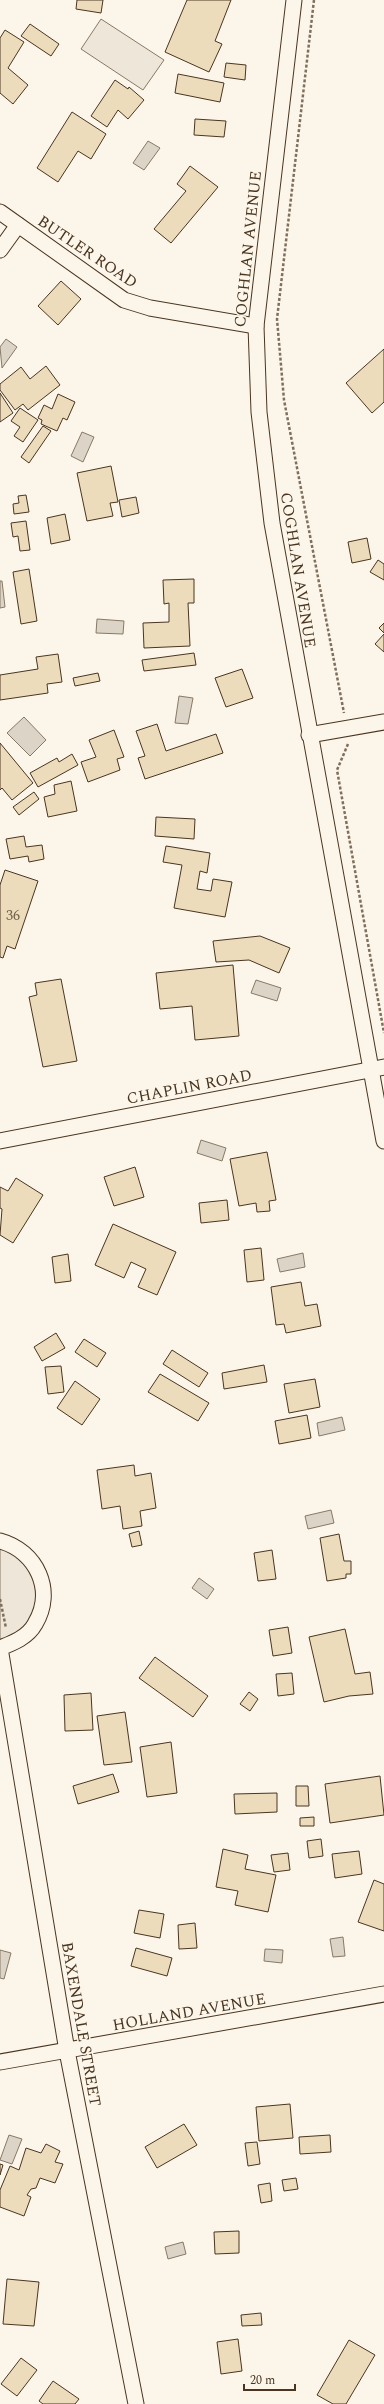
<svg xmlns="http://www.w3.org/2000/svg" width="384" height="2404" font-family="Spectral,serif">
	<rect width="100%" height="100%" fill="#fbf6e9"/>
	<!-- green -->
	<g fill="#ede6d9" stroke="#887966">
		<polygon points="101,19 164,60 143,90 81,49"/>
		<polygon points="0,1541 21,1550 43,1585 35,1625 0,1648"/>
	</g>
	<!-- water -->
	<g fill="#dcd4c6" stroke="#887966">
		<polygon points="148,141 160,148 144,170 133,163"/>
		<polygon points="6,339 17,347 2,368 0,347"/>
		<polygon points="82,432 94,437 83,462 71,456"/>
		<polygon points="0,581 2,581 5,607 0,608"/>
		<polygon points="97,619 124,621 123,634 96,633"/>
		<polygon points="179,696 193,698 188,724 175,723"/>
		<polygon points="24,717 46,740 30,756 7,733"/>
		<polygon points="256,980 281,988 277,1001 251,993"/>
		<polygon points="201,1140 226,1148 222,1161 197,1153"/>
		<polygon points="303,1253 305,1267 280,1272 277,1259"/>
		<polygon points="342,1417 345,1430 319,1436 317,1423"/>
		<polygon points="331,1510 334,1523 308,1529 305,1516"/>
		<polygon points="199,1578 214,1589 207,1599 192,1588"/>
		<polygon points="343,1937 345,1956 333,1957 330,1939"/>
		<polygon points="265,1949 283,1950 282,1963 264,1961"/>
		<polygon points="0,1950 11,1953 4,1979 0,1978"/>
		<polygon points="9,2135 22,2139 12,2164 0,2160"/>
		<polygon points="183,2242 186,2254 168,2259 165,2247"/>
	</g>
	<!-- building -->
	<g fill="#ecdcbc" stroke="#4a3520">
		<polygon points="77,0 103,0 101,13 76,9"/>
		<polygon points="187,0 231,0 215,41 222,44 209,72 165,52"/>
		<polygon points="30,24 59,44 51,56 21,36"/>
		<polygon points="5,30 24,42 8,68 28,85 13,104 0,93 0,38"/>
		<polygon points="226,63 246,65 245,80 224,77"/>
		<polygon points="178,74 224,83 220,102 175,93"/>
		<polygon points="115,80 128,89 129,87 144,100 128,119 118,110 107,127 91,116"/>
		<polygon points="72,112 106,134 91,159 78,151 58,182 37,168"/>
		<polygon points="195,119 226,121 224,137 194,135"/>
		<polygon points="190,166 218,187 171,243 154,229 186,191 177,184"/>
		<polygon points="61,281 81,299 58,325 38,306"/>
		<polygon points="384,349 384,402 372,413 346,383"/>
		<polygon points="46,366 60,385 28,410 23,404 15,410 0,390 0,384 21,367 30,379"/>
		<polygon points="0,393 13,413 0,422"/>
		<polygon points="58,394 75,402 67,420 63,418 57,431 41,424 42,420 38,418 44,405 52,409"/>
		<polygon points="20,408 38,420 23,442 14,436 20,427 11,421"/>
		<polygon points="43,426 51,431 29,463 21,457"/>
		<polygon points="111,466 118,502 110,503 113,516 87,521 77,473"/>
		<polygon points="26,495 29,512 14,514 13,504 19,503 18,496"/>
		<polygon points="136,497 139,513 122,517 119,500"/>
		<polygon points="65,514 70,540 51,544 47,518"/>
		<polygon points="26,521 30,550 20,551 18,536 13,537 11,523"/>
		<polygon points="367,538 371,559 352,563 348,542"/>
		<polygon points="378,560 384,564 384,580 370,572"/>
		<polygon points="29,569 37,621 21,624 13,572"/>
		<polygon points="194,579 194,603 188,603 190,646 144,648 143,623 169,622 169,603 164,604 163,580"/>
		<polygon points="384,623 384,633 379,628"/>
		<polygon points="384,634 384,652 375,644"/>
		<polygon points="194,653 196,665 144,671 142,660"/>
		<polygon points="58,654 62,682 47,684 48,693 0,700 0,675 38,669 36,657"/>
		<polygon points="242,669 253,698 226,707 215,678"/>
		<polygon points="98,673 100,681 75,686 73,678"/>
		<polygon points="157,724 166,751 216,734 223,753 145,779 138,758 145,756 136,731"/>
		<polygon points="114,730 124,757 117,759 120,770 88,782 81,762 96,757 89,740"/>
		<polygon points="0,743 33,783 12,800 2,788 0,790"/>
		<polygon points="72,754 78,765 38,787 30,773 57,758 59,762"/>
		<polygon points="71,781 77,811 48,817 44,797 55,794 54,785"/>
		<polygon points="34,792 39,799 19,815 13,807"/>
		<polygon points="156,817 195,819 194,839 155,836"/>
		<polygon points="24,836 26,847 42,845 44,859 29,862 28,856 10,859 6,839"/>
		<polygon points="166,846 210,853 207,873 200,871 197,889 211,891 213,879 232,882 225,917 174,908 182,865 163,862"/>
		<polygon points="5,870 38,881 15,949 7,946 3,958 0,957 0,885"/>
		<polygon points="260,936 290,948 279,973 249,960 216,962 213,941"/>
		<polygon points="233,965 239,1036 195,1040 192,1006 160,1009 156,973"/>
		<polygon points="61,979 77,1061 43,1067 29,997 37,995 35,983"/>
		<polygon points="267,1152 276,1200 269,1201 270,1211 257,1212 256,1203 239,1206 230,1159"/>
		<polygon points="135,1167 144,1197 114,1206 104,1177"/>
		<polygon points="16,1178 43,1195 13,1243 0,1235 2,1209 0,1208 0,1187 8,1191"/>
		<polygon points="227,1200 229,1220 201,1223 199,1203"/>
		<polygon points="113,1224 176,1252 157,1295 138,1287 146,1269 131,1262 124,1278 95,1265"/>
		<polygon points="261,1248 264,1280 247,1282 244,1250"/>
		<polygon points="68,1254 71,1281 55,1283 52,1257"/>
		<polygon points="301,1282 305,1306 317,1304 321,1326 286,1333 284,1324 276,1325 271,1287"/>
		<polygon points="56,1333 65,1348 42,1361 34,1347"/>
		<polygon points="84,1339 106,1353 97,1367 75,1352"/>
		<polygon points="172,1350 208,1373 199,1387 163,1364"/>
		<polygon points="264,1365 267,1382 224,1389 222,1373"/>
		<polygon points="61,1366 64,1392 48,1394 45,1367"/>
		<polygon points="160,1374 209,1403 198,1421 148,1392"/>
		<polygon points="315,1379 320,1407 289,1413 284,1384"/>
		<polygon points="75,1381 100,1399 82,1425 57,1408"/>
		<polygon points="307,1415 311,1438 279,1444 275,1421"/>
		<polygon points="134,1465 135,1476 151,1473 156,1508 140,1511 142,1526 123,1529 120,1506 102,1509 97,1470"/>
		<polygon points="139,1531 142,1545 132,1547 129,1534"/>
		<polygon points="339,1534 344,1561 351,1561 351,1574 346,1574 346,1578 327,1581 320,1538"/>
		<polygon points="272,1550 276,1579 258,1581 254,1553"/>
		<polygon points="288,1627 292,1653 273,1656 269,1630"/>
		<polygon points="345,1629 355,1674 370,1672 373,1694 349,1696 324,1702 309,1637"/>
		<polygon points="155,1657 208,1696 193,1717 139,1678"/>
		<polygon points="292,1673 294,1694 278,1696 276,1674"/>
		<polygon points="249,1692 258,1699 250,1711 240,1704"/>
		<polygon points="91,1693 93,1730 65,1731 64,1695"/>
		<polygon points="125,1712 132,1762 104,1765 97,1716"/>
		<polygon points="171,1742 177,1793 147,1797 140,1747"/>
		<polygon points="113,1774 119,1792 78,1804 73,1786"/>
		<polygon points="380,1776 384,1815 330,1823 325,1784"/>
		<polygon points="296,1786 308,1786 309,1806 296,1806"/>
		<polygon points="277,1793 277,1812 235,1814 234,1794"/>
		<polygon points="314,1817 314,1826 300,1826 300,1818"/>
		<polygon points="321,1839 323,1856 309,1858 307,1841"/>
		<polygon points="223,1849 248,1855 245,1869 276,1875 268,1912 235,1905 238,1891 216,1887"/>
		<polygon points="359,1851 362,1874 335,1878 332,1854"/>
		<polygon points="288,1853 290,1870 274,1872 271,1855"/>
		<polygon points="374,1880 384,1884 384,1931 358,1922"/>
		<polygon points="139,1910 164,1914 160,1938 134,1933"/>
		<polygon points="195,1923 197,1948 179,1949 178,1925"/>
		<polygon points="136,1948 172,1958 167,1976 131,1966"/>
		<polygon points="290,2104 293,2138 259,2141 256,2107"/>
		<polygon points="184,2124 197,2145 157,2168 145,2147"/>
		<polygon points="330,2135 331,2152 300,2154 299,2137"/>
		<polygon points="257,2142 260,2164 248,2166 245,2143"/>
		<polygon points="46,2144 60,2151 55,2162 63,2164 55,2183 40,2178 36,2188 31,2189 27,2195 31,2197 24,2216 0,2207 0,2190 10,2166 19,2170 26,2148 41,2153"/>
		<polygon points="0,2164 3,2165 0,2175"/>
		<polygon points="296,2178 298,2189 284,2191 282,2180"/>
		<polygon points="270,2183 272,2201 261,2203 258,2185"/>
		<polygon points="239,2231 239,2253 215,2254 214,2232"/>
		<polygon points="7,2279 39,2282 34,2326 3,2324"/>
		<polygon points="261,2313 262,2325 242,2326 241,2315"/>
		<polygon points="238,2339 242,2371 221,2374 217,2342"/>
		<polygon points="349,2340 375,2355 346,2404 333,2404 317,2395"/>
		<polygon points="21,2358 37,2370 17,2396 1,2384"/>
		<polygon points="53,2381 79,2399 75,2404 43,2404 39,2401"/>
	</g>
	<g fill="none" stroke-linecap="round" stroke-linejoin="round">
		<defs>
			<g id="street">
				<polyline points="294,0 256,326 259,412 272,523 384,1141"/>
				<polyline points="0,212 124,300 150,308 256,326"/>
				<polyline points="0,250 18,225"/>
				<polyline points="309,735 384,722"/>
				<polyline points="0,1141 384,1067"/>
				<path d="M 0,1541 C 37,1551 55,1591 35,1624 C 28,1637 13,1643 0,1648 L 67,2051 L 136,2404"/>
				<polyline points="0,2062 384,1994"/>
			</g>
		</defs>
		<!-- street casing -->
		<use href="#street" stroke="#4a3520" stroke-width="17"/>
		<!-- path -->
		<g stroke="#7f6f5c" stroke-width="2.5" stroke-dasharray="3 2" stroke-linecap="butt">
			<polyline points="314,0 277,319 284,400 344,713"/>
			<polyline points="348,744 337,770 384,1033"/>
			<polyline points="0,1599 6,1628"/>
		</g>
		<!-- street -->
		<use href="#street" stroke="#fbf6e9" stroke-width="15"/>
	</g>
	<g text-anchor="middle" stroke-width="3" stroke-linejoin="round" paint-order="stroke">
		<!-- number labels -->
		<g font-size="14" fill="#725f47">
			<text x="13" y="920">36</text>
		</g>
		<!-- street labels -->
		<g font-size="16" fill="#4a3520" stroke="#fbf6e9">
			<text transform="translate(247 249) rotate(-84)" y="6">COGHLAN AVENUE</text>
			<text transform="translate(88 251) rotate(34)" y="6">BUTLER ROAD</text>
			<text transform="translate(299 570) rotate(81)" y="6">COGHLAN AVENUE</text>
			<text transform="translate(189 1086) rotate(-11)" y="6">CHAPLIN ROAD</text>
			<text transform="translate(189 2011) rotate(-10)" y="6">HOLLAND AVENUE</text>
			<text transform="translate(82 2024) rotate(80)" y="6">BAXENDALE STREET</text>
		</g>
	</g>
	<!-- scale -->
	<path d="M244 2384v6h51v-6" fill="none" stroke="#4a3520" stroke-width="2"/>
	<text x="250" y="2384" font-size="12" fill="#4a3520" stroke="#fbf6e9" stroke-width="3" paint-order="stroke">20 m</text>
</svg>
